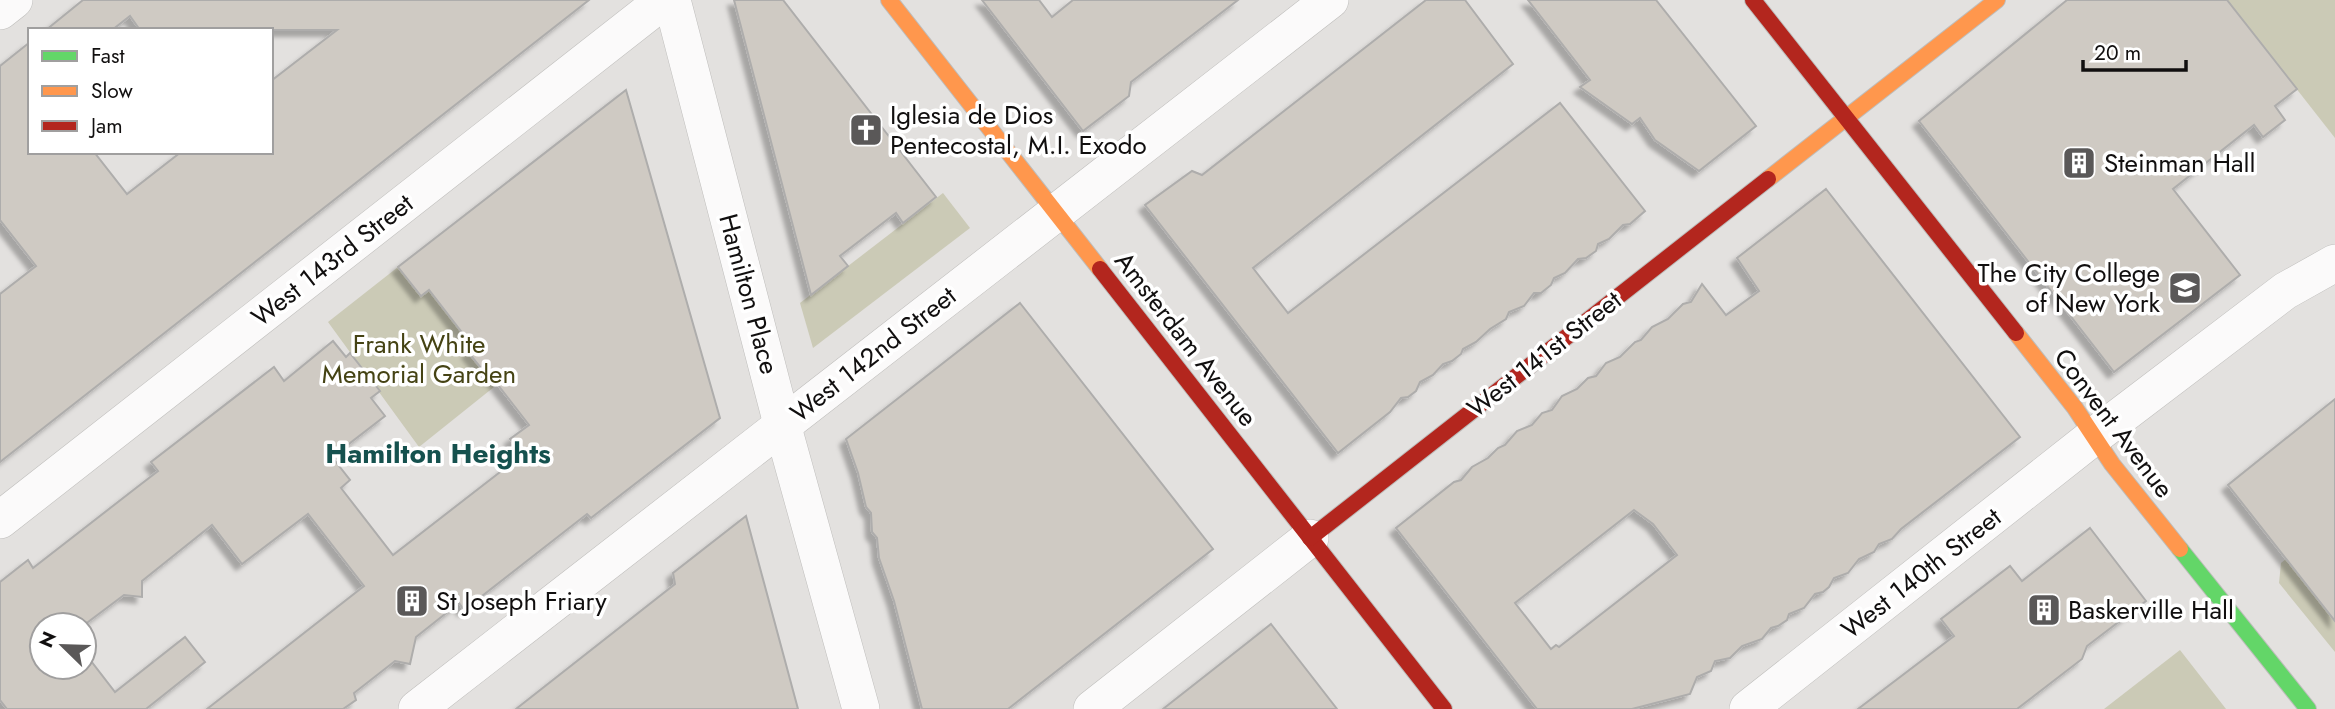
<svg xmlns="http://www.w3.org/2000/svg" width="2335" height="709" font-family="Jost,sans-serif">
	<defs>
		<filter id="shadow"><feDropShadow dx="-6" dy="6" stdDeviation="2" flood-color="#0004"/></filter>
	</defs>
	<rect width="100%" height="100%" fill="#e3e1df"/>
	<!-- green -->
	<g fill="#cbcab6">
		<polygon points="2227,0 2335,0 2335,138"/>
		<polygon points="943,193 970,228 813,348 800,303"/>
		<polygon points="398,267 420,296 429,290 469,342 477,345 469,352 494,387 419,447 328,322"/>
		<polygon points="2286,559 2328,613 2335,608 2335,652 2279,583 2281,563"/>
		<polygon points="2180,650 2226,709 2104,709"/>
	</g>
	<!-- building -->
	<g fill="#cfcac3" stroke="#aeadac" stroke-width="2" fill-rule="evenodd" filter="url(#shadow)">
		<polygon points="83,0 589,0 0,462 0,294 36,266 0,220 0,66 30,42 30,152 94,152 127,194 181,152 271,152 271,81 337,30 140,30 130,16 112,30 46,30"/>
		<polygon points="734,0 783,0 936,197 903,223 896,213 840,256 848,266 811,295"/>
		<polygon points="982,0 1039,0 1052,17 1073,0 1238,0 1131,82 1129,96 1083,131"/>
		<polygon points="1426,0 1465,0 1513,64 1253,268 1288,313 1560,103 1645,211 1630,224 1623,225 1609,239 1598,244 1596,251 1586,258 1578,259 1565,273 1554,278 1551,285 1541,293 1534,293 1524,306 1509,312 1506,319 1490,329 1476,342 1463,349 1461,354 1452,361 1443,364 1433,375 1420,382 1416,391 1408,397 1401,398 1390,412 1338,453 1145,205 1192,171 1202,175"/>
		<polygon points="1528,0 1656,0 1756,126 1699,171 1655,140 1640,118 1632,124 1580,87 1590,80"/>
		<polygon points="2067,0 2227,0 2297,89 2275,106 2285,120 2263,137 2254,125 2173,189 2240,275 2114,372 1919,121"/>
		<polygon points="626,90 720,418 591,518 587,514 464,610 459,603 416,637 410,664 395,661 354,693 356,700 343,709 207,709 364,586 308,514 242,564 212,525 142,581 142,597 124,595 84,625 42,625 42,667 84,667 84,652 115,692 185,637 205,662 146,709 7,709 0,700 0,582 28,560 33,568 136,488 158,471 151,462 274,367 284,381 333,341 346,357 350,353 380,391 371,398 385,416 332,457 350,480 341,488 393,555 522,455 510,439 529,425 491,376 489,378 468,352 474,348 429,290 421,296 398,267"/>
		<path d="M 1826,189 L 2020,437 L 1901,529 L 1892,539 L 1879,544 L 1874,552 L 1859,559 L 1848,573 L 1834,578 L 1829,587 L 1823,592 L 1815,594 L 1804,608 L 1789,614 L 1787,620 L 1778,626 L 1771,628 L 1762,639 L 1742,646 L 1730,658 L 1715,661 L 1711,671 L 1697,677 L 1690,694 L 1632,709 L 1537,709 L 1396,528 L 1454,482 L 1461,480 L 1472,467 L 1488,458 L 1498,448 L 1505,445 L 1517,431 L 1532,425 L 1542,413 L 1552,410 L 1562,396 L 1577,389 L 1588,378 L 1596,376 L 1606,363 L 1620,357 L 1635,342 L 1641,340 L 1652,327 L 1668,319 L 1683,304 L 1691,302 L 1702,284 L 1726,315 L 1759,291 L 1737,258 ZM 1634,510 L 1653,524 L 1677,555 L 1559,647 L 1556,645 L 1551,649 L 1515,603 Z"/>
		<polygon points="1020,303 1213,549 1008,709 922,709 894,601 879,558 877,538 872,532 871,513 866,507 858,473 846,439"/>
		<polygon points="2335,399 2335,621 2228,485"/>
		<polygon points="746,516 798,709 516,709 675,584 673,573"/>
		<polygon points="2090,528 2146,601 2087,646 2082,659 2017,709 1858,709 1954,636 1941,619 2010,566 2022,581"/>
		<polygon points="1271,624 1337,709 1163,709 1247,643"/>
	</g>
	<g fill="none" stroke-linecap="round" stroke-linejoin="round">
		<defs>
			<g id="street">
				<polyline points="672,0 782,424 861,709"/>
				<polyline points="0,11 14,0"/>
				<polyline points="0,520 664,0"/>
				<polyline points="417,709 1330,0"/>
				<polyline points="1092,709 1310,538"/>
				<polyline points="1748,709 2093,437 2285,291 2335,263"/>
			</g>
			<polyline id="fast" points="2180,549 2308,709"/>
			<g id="slow">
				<polyline points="889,0 1100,269"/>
				<polyline points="1768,179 1997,0"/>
				<polyline points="2016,333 2075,408 2112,464 2180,549"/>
			</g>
			<g id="jam">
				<polyline points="1753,0 2016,333"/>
				<polyline points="1100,269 1444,709"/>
				<polyline points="1310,538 1768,179"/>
			</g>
		</defs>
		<!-- street casing -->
		<use href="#street" stroke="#bebdbb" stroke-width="38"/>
		<!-- fast casing -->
		<use href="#fast" stroke="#bebdbb" stroke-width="18"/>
		<!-- slow casing -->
		<use href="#slow" stroke="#bebdbb" stroke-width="18"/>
		<!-- jam casing -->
		<use href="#jam" stroke="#bebdbb" stroke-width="18"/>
		<!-- street -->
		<use href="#street" stroke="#fbfafa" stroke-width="37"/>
		<!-- fast -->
		<use href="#fast" stroke="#63d668" stroke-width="16"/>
		<!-- slow -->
		<use href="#slow" stroke="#ff974d" stroke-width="16"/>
		<!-- jam -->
		<use href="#jam" stroke="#b3261e" stroke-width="16"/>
	</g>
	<!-- icons -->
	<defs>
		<symbol id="church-square" viewBox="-11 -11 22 22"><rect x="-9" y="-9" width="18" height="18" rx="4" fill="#5a5858" stroke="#fff"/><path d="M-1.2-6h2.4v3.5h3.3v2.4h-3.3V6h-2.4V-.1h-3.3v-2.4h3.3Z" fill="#fff"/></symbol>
		<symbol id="building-square" viewBox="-11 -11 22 22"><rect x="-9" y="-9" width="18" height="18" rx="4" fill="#5a5858" stroke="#fff"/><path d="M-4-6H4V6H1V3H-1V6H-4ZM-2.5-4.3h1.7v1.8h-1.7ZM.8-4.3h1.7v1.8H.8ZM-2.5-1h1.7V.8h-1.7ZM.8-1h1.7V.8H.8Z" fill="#fff"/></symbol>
		<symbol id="university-square" viewBox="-11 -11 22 22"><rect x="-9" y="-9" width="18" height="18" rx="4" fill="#5a5858" stroke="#fff"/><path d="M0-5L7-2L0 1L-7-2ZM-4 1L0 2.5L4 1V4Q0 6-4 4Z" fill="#fff"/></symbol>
	</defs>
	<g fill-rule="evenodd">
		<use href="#church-square" x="847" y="111" width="38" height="38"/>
		<use href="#building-square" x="2060" y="144" width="38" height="38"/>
		<use href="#university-square" x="2166" y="269" width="38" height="38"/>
		<use href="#building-square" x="393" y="582" width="38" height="38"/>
		<use href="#building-square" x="2025" y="591" width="38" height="38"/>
	</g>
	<g text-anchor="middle" stroke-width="7" stroke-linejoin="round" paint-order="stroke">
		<!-- poi labels -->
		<g font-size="26" fill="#110f0f" stroke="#fff" text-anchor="start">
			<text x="890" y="124">Iglesia de Dios<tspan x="890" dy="30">Pentecostal, M.I. Exodo</tspan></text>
			<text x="2104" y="172">Steinman Hall</text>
			<text x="2160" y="282" text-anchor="end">The City College<tspan x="2160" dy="30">of New York</tspan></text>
			<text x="436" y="610">St Joseph Friary</text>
			<text x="2068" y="619">Baskerville Hall</text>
		</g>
		<!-- street labels -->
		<g font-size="26" fill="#110f0f" stroke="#fff">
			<text transform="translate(332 260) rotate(-38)" y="9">West 143rd Street</text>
			<text transform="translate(749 294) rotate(75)" y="9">Hamilton Place</text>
			<text transform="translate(1186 339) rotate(52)" y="9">Amsterdam Avenue</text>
			<text transform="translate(873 354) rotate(-38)" y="9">West 142nd Street</text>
			<text transform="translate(1544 354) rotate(-38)" y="9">West 141st Street</text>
			<text transform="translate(2114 423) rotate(53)" y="9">Convent Avenue</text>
			<text transform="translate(1921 573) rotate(-38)" y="9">West 140th Street</text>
		</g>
		<!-- park labels -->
		<g font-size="26" fill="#454314" stroke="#fff">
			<text x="419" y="353">Frank White<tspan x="419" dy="30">Memorial Garden</tspan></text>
		</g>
		<!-- neighbourhood labels -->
		<g font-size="28" font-weight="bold" fill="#15514e" stroke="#fff">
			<text x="438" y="463">Hamilton Heights</text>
		</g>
	</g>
	<!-- legend -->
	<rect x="28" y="28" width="245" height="126" fill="#ffffff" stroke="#a09f9f" stroke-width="2"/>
	<rect x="42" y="51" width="35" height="10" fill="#63d668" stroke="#a09f9f" stroke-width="2"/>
	<text x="91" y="63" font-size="21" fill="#110f0f">Fast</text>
	<rect x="42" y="86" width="35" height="10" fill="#ff974d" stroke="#a09f9f" stroke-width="2"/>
	<text x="91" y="98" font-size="21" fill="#110f0f">Slow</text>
	<rect x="42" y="121" width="35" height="10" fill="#b3261e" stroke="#a09f9f" stroke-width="2"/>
	<text x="91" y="133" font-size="21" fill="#110f0f">Jam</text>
	<!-- north arrow -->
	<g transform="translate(63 646) rotate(293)"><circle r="33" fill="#ffffff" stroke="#a09f9f" stroke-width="2"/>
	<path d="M0-5L12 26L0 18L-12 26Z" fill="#5a5858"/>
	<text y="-10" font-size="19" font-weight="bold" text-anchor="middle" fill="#110f0f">N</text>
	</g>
	<!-- scale -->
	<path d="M2083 60v10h103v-10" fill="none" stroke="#110f0f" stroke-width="3.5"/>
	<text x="2094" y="60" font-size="21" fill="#110f0f" stroke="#ffffff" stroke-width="5" paint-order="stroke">20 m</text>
</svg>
